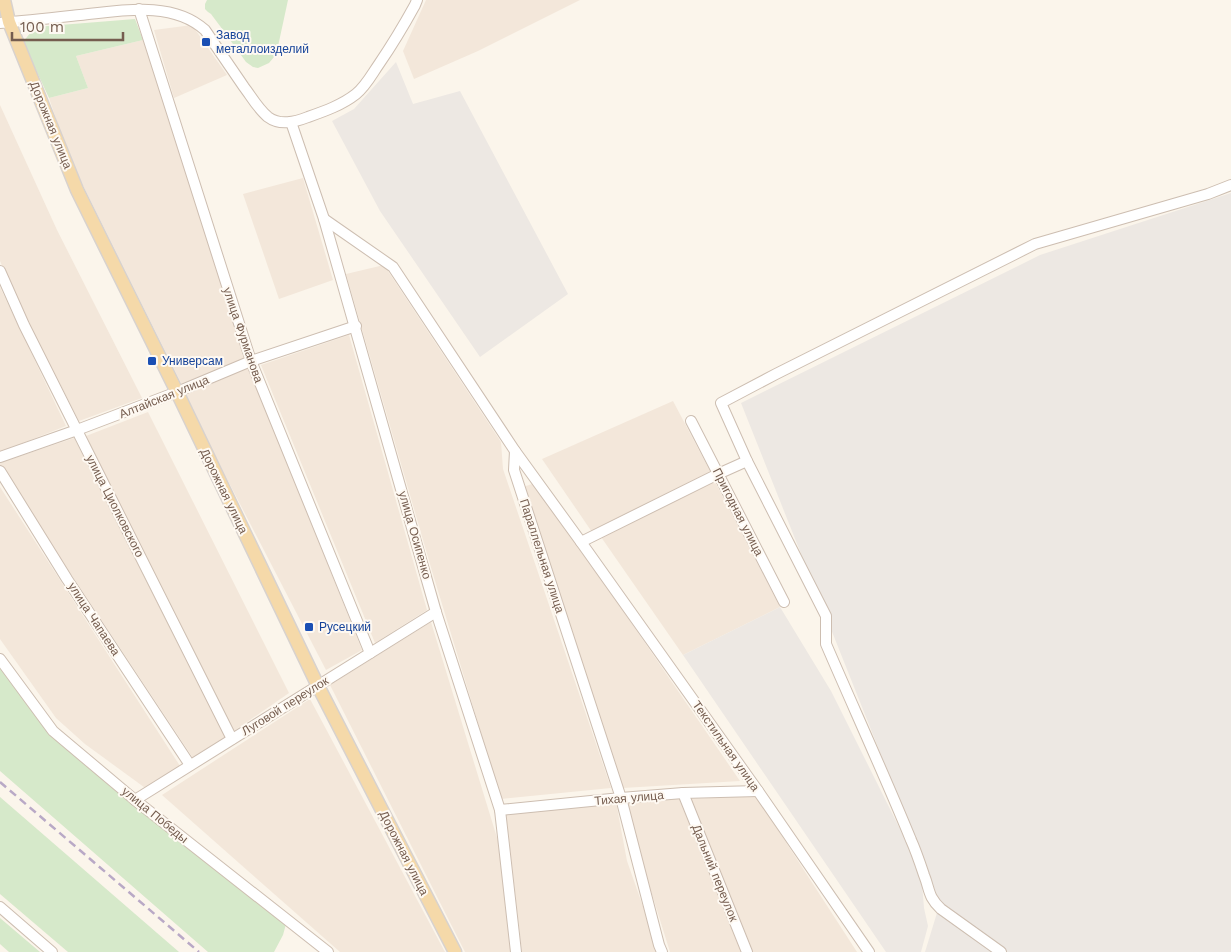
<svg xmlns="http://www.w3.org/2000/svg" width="1231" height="952" font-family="'Work Sans',sans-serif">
	<rect width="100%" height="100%" fill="#fbf5eb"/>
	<!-- residential -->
	<g fill="#f3e7da">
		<polygon points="426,0 580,0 478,51 414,79 403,51"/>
		<polygon points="192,25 227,75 174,98 154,30"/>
		<polygon points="143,40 219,273 244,359 182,385 69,157 49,98 88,88 76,56"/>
		<polygon points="0,105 57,230 142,398 79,421 15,296 0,261"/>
		<polygon points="303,178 333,280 279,299 243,194"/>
		<polygon points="384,265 501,442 503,469 611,788 501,799 432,571 346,274"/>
		<polygon points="0,287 66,426 0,452"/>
		<polygon points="349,335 427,610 375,643 261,365"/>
		<polygon points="249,367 362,650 326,670 184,396"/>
		<polygon points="673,401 711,473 592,532 542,459"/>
		<polygon points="148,412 289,693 234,731 86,436"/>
		<polygon points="74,438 225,737 193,758 0,467 0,463"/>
		<polygon points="714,480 780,607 683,655 601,537"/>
		<polygon points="535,483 740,781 623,788 523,487"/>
		<polygon points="0,487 180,766 148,790 85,744 56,718 0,639"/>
		<polygon points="431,622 498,841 511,952 465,952 330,685"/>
		<polygon points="310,699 445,952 340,952 162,795"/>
		<polygon points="756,796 857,952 752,952 690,799"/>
		<polygon points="679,798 742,952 670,952 645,872 626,802"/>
		<polygon points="616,802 627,861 659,952 522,952 506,814"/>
	</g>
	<!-- industrial -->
	<g fill="#ede8e3">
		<polygon points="396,62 413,104 460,91 568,294 480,357 380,211 332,121 354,109"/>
		<polygon points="1231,193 1231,952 925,952 940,903 741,403 1040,255"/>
		<polygon points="780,607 831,691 921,871 924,908 928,926 921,952 886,952 683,655"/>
	</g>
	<!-- green -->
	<g fill="#d6e9ca">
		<polygon points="207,0 288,0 277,51 274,57 269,63 258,68 253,67 246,62 220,26 211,14 208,12 205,9 205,4"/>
		<polygon points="135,19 143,40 76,56 88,88 49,98 23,42 35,27"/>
		<polygon points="0,665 48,729 63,746 162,814 286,924 283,935 274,952 208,952 0,771"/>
		<polygon points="0,797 179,952 68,952 0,894"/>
		<polygon points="0,918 40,952 9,952 0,944"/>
	</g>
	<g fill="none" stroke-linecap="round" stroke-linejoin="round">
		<defs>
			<g id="minor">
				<polyline points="139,9 251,361 370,653"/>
				<path d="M 0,23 C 27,21 53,18 80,15 C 120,11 172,0 205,30 C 218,49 231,68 244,87 C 251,96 258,109 268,117 C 280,126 295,122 308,117 C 325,111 342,105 356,94 C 366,86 372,74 379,64 C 392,45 404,25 415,5 L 417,0"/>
				<polyline points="291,122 324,219 436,612 500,810 516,952"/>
				<polyline points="324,219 393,267 515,451 581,542 758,791 869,952"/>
				<polyline points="0,271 24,325 232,739"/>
				<polyline points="691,421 784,602"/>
				<polyline points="515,451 514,470 621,798 659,945 662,952"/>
				<polyline points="0,457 77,430 177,392 251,361 356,326"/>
				<polyline points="0,471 67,579 190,765"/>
				<polyline points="581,542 718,474 747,461"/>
				<polyline points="0,659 53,731 135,800 328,952"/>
				<polyline points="683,793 747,952"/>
				<polyline points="135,800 436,612"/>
				<polyline points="500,810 621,798 683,793 758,791"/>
				<polyline points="0,907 52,952"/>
				<path d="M 1001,952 L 941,909 C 928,897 930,890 924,875 C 920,863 916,851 911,840 C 884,774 854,709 826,644 L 826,616 L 747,461 L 721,403 L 776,374 L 1035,244 L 1208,194 L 1231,185"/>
			</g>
			<polyline id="major" points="4,0 9,22 77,190 177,392 318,686 455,952"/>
		</defs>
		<!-- minor casing -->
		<use href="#minor" stroke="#cdbeb1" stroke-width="12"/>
		<!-- major casing -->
		<use href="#major" stroke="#d8d2ce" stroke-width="15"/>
		<!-- minor -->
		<use href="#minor" stroke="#fff" stroke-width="10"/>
		<!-- major -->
		<use href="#major" stroke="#f5d9a9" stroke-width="12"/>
		<!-- rail -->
		<polyline stroke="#b9a9c6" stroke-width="2.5" stroke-dasharray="8 5" stroke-linecap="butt" points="0,782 199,952"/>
	</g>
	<!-- markers -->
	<g fill="#1a4fb4" stroke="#fef9f2" stroke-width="2">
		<rect x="201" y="37" width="10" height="10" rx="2.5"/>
		<rect x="147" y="356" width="10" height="10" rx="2.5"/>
		<rect x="304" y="622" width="10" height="10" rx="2.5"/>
	</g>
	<g text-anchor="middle" stroke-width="4" stroke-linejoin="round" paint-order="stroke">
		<!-- transit labels -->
		<g font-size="12" fill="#164399" stroke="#fef9f2" text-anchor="start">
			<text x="216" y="39">Завод<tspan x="216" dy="14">металлоизделий</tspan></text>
			<text x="162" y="365">Универсам</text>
			<text x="319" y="631">Русецкий</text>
		</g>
		<!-- street labels -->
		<g font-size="12" fill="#755d4f" stroke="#fef9f2">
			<text transform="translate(51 125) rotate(68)" y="4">Дорожная улица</text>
			<text transform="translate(243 335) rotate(71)" y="4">улица Фурманова</text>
			<text transform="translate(164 397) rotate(-22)" y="4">Алтайская улица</text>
			<text transform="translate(224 491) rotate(64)" y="4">Дорожная улица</text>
			<text transform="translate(115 506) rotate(63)" y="4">улица Циолковского</text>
			<text transform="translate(738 512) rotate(63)" y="4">Пригодная улица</text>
			<text transform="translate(415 535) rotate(74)" y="4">улица Осипенко</text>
			<text transform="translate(542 556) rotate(72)" y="4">Параллельная улица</text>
			<text transform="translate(94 619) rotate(57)" y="4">улица Чапаева</text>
			<text transform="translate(285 706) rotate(-32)" y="4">Луговой переулок</text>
			<text transform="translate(726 746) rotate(55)" y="4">Текстильная улица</text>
			<text transform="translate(629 798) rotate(-5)" y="4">Тихая улица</text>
			<text transform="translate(155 815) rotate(39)" y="4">улица Победы</text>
			<text transform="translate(404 853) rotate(63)" y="4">Дорожная улица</text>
			<text transform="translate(715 873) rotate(68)" y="4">Дальний переулок</text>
		</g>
	</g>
	<!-- scale -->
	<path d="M12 32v8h111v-8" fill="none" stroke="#755d4f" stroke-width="2.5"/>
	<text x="20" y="32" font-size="15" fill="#755d4f" stroke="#fef9f2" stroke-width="4" paint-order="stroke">100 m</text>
</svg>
